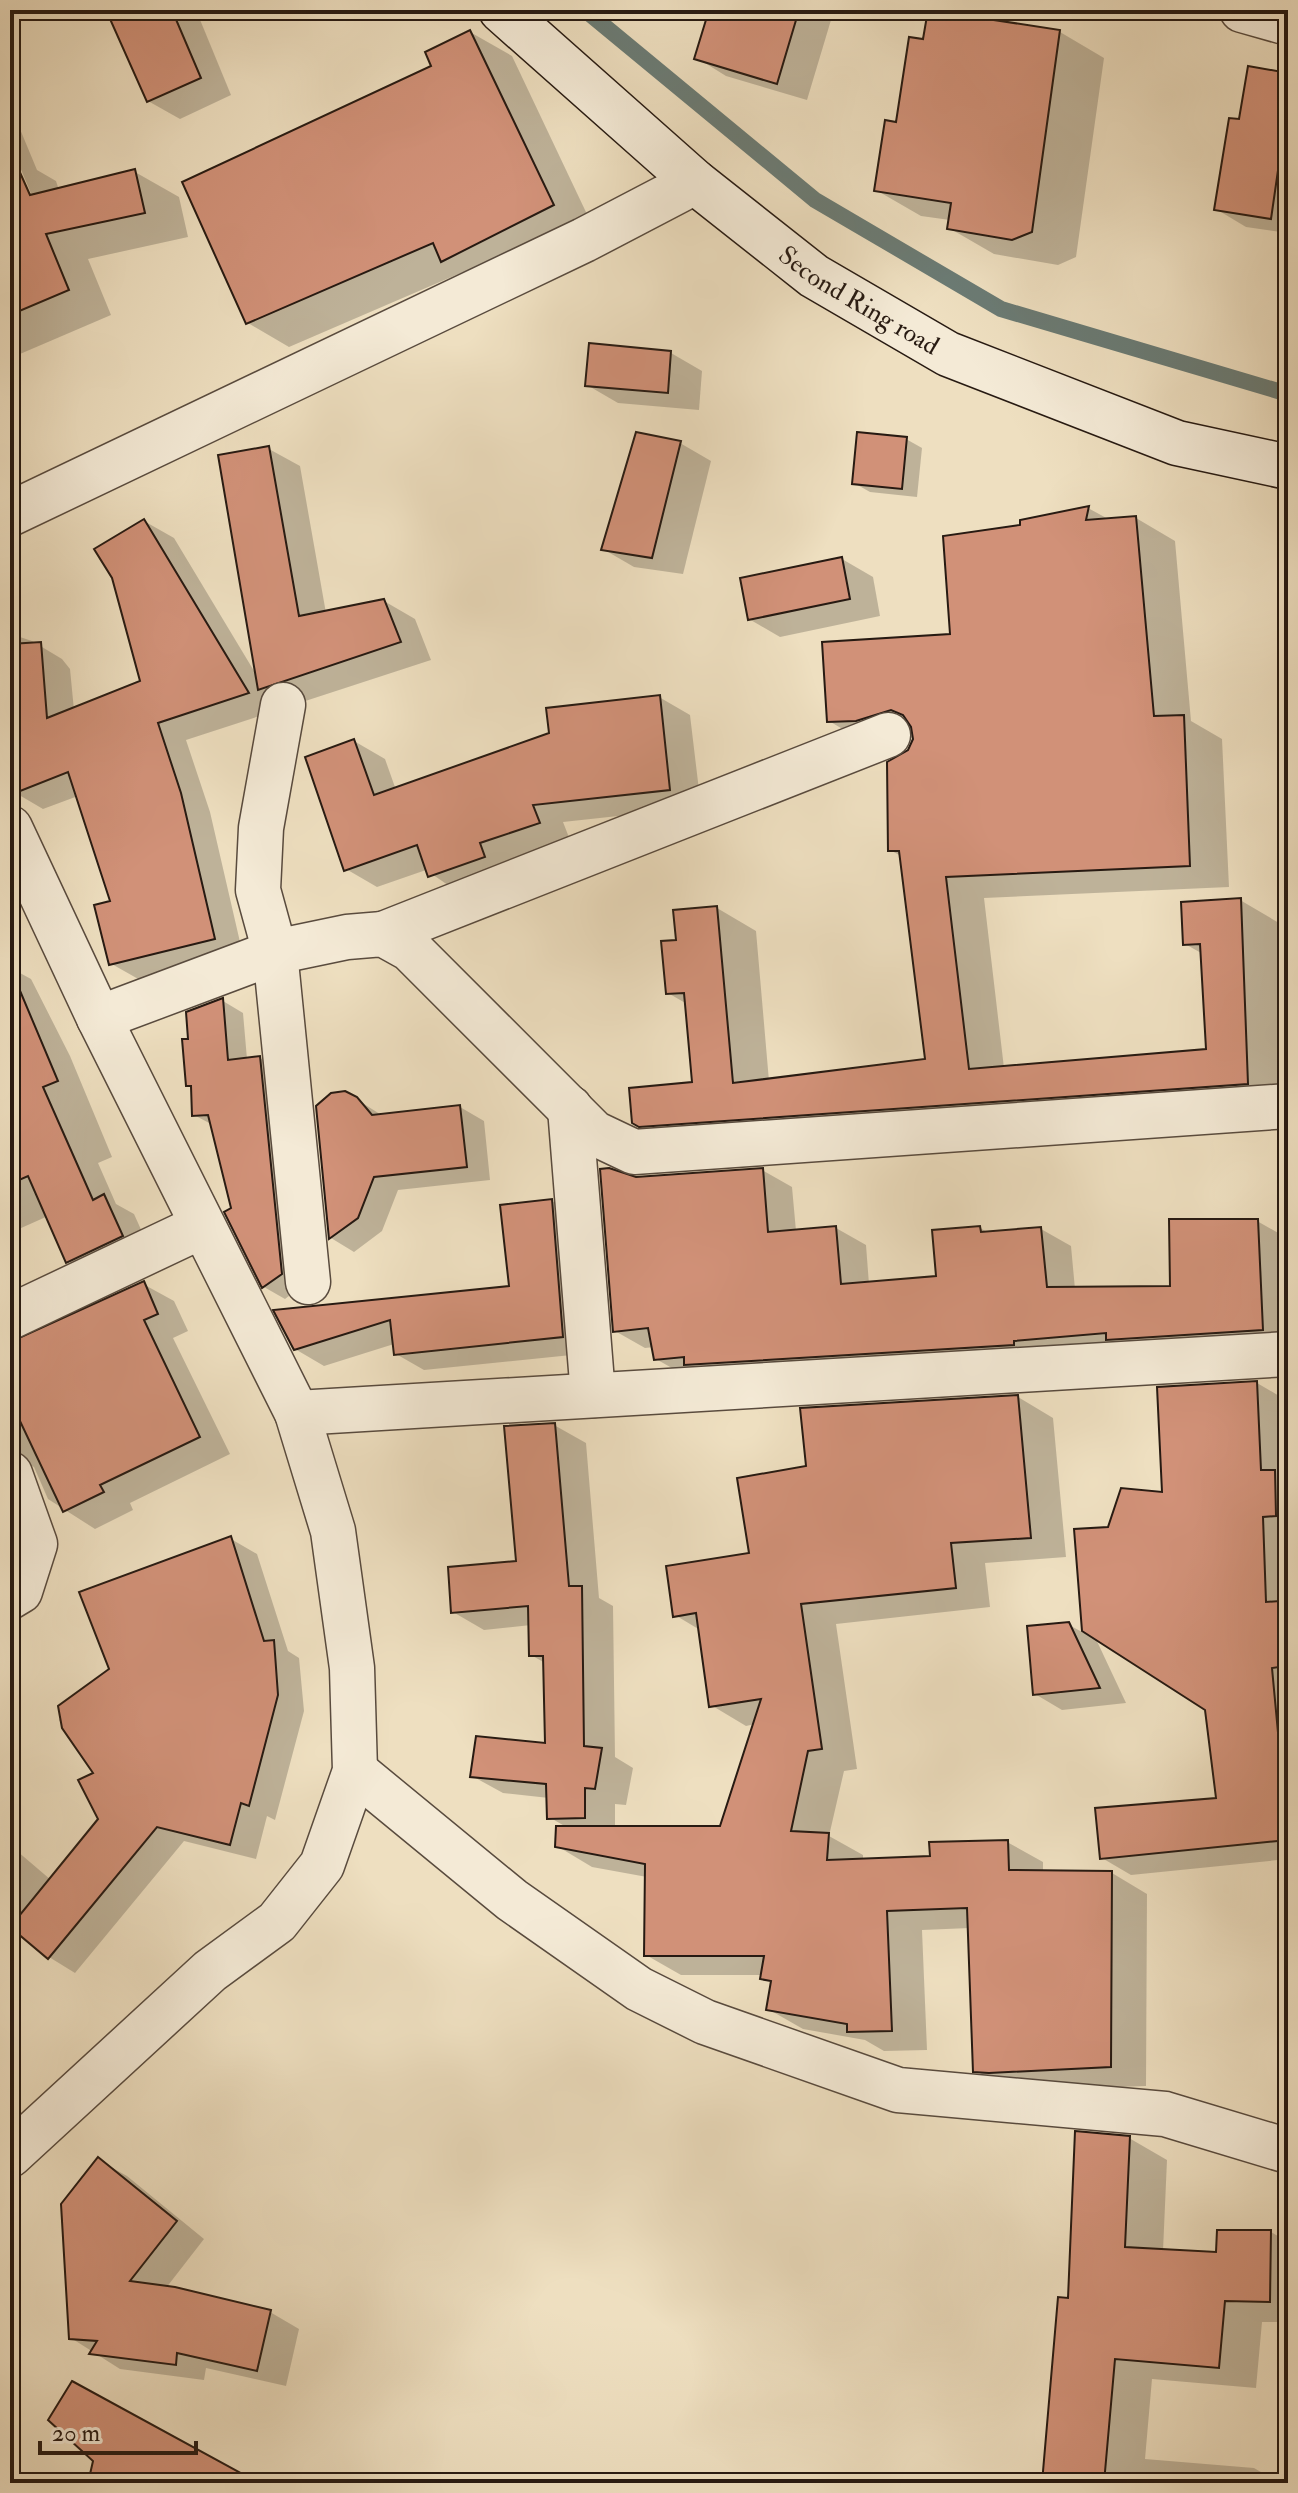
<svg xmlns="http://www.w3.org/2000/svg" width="1298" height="2493" font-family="'IM FELL Double Pica',serif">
	<rect width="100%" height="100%" fill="#eedfc0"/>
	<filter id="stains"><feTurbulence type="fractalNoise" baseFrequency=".0025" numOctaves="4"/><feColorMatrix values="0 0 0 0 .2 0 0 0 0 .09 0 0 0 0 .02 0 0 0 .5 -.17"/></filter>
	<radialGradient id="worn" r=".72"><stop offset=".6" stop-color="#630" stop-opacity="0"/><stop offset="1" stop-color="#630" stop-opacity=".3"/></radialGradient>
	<!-- shadow -->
	<g fill="#0003" fill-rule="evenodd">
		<polygon points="109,10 196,10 231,95 180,119 148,101"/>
		<polygon points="706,10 834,10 807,100 726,76 697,58 710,13"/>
		<polygon points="930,12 1060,32 1104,58 1076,257 1058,265 994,254 949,228 950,220 921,216 876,190 925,42"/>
		<polygon points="470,32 512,56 594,229 484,284 463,272 289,347 248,323 434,67"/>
		<polygon points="1288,75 1288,233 1246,227 1216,209 1241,122"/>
		<path d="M 10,105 L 37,170 L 56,181 L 59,190 L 135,172 L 179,197 L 188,237 L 88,259 L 111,315 L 20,354 L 10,348 ZM 16,167 L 20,167 L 35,203 L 31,205 Z"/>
		<polygon points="671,353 702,371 699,410 618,403 587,385"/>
		<polygon points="906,439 922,448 917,497 870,492 854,483"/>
		<polygon points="680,443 711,461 683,574 634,567 603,549"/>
		<polygon points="269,449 300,466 326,613 384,601 415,619 431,660 186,740 210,812 243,955 140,980 110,963 113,902 78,796 43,809 14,792 10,783 10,638 20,637 32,641 62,659 70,669 74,710 142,683 144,521 174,538 257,676"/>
		<polygon points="1088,508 1110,520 1136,518 1175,541 1191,721 1222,739 1229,887 984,898 1004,1068 1208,1050 1203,954 1185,944 1240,900 1279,923 1286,1105 673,1145 634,1122 694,1084 687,1004 668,993 678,942 717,908 756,931 769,1081 927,1061 901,856 890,850 915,737 868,744 829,721 952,636 1021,527"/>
		<polygon points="842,559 873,577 880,616 780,637 749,619"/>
		<polygon points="659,697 690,715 701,807 563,822 570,840 461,894 426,870 377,887 346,869 354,741 385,759 396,790"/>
		<polygon points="10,950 20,973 31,979 70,1056 112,1157 98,1163 116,1204 134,1214 152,1254 99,1279 68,1261 48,1216 10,1233"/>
		<polygon points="223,1001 243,1013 247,1059 260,1058 281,1070 302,1286 285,1299 264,1287 227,1213 234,1209 213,1125 194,1115 184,1041 190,1040"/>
		<polygon points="356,1099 383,1116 460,1107 484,1121 490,1180 398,1190 382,1231 354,1252 331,1238 318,1107"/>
		<polygon points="762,1170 792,1187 796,1231 836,1228 866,1245 869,1284 938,1277 980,1228 989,1233 1041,1229 1071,1246 1075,1289 1172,1288 1257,1221 1287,1238 1288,1347 686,1376 656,1359 654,1347 645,1348 615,1331 636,1179"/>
		<polygon points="552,1201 581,1218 591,1353 424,1370 396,1354 394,1344 324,1366 295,1349 277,1312 511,1288"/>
		<polygon points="143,1284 174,1301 188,1331 173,1338 230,1454 130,1503 133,1510 95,1529 48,1499 34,1467 10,1454 10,1342 21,1342"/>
		<polygon points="1257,1383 1286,1400 1288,1859 1131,1875 1102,1858 1218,1799 1207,1709 1095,1637 1126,1703 1062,1710 1035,1694 1069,1625 1084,1633 1077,1531 1109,1528 1164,1494"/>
		<polygon points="1018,1397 1053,1418 1066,1557 985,1563 990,1607 836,1624 857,1769 844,1771 829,1836 863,1855 863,1861 932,1858 1007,1842 1043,1862 1043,1872 1112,1873 1147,1894 1146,2086 1010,2091 975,2070 970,1928 922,1930 927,2050 884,2051 865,2040 803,2029 768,2009 773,1984 762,1975 681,1975 646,1955 647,1877 592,1867 557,1846 568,1828 549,1817 549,1798 503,1793 472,1776 547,1745 545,1663 531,1655 531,1625 484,1630 453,1612 518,1563 554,1425 586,1443 599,1598 613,1606 615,1757 633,1768 626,1805 615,1804 615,1828 721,1828 755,1724 746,1726 711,1705 700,1630 675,1615 752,1555 808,1468"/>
		<polygon points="231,1539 257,1554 288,1651 299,1658 304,1711 275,1820 267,1816 256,1859 184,1841 75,1973 49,1957 13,1927 19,1919 10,1911 10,1845 51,1880 100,1819 96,1774 59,1720 86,1688 111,1669"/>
		<polygon points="1129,2138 1167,2160 1163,2251 1218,2254 1271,2232 1288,2242 1288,2322 1262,2322 1256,2388 1152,2379 1145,2459 1254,2468 1280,2483 1044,2483 1070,2300"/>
		<polygon points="98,2160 127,2176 204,2239 166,2288 270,2312 299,2329 286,2386 206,2368 204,2380 120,2369 71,2338"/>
	</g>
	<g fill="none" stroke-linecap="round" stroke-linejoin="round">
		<!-- stream -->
		<polyline stroke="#6b7b74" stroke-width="16" points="585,10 815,200 1001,309 1288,394"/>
	</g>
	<!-- building -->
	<g fill="#d19178" stroke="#271a12" stroke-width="2">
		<polygon points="106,10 172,10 201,78 147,102"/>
		<polygon points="709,10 799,10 777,84 694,59"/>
		<polygon points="928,10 1060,30 1032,232 1012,240 947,229 951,203 874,191 885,120 896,122 909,37 923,39"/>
		<polygon points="470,30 554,205 441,262 433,243 246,324 182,182 431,66 425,52"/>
		<polygon points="1248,66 1288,73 1288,101 1271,219 1214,210 1229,118 1239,119"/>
		<polygon points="10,150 30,195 135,169 145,213 46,234 69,290 10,315"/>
		<polygon points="589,343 671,351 668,393 585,386"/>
		<polygon points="636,432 681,441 652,558 601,550"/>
		<polygon points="857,432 907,437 902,489 852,484"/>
		<polygon points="269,446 299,616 384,599 401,642 258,690 218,455"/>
		<polygon points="1089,506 1086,520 1136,516 1154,716 1184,715 1190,866 946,877 969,1069 1206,1049 1200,944 1183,945 1181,902 1241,898 1248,1084 639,1127 632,1123 629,1088 692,1082 684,993 666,994 661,941 676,940 673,910 717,906 733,1083 925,1059 899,851 888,851 887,762 908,750 913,739 911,727 903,715 891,710 856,721 827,722 822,642 950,634 943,536 1020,525 1020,520"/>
		<polygon points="144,519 249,693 158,723 181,793 215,939 109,965 94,905 110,901 68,772 10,795 10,644 41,642 47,718 140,681 112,578 94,549"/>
		<polygon points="842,557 850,599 748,620 740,578"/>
		<polygon points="660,695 670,790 533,805 540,823 480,843 485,857 428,877 417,845 344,871 305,757 354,739 374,795 549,733 546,708"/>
		<polygon points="10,967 58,1081 43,1087 93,1200 104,1194 123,1236 66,1263 28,1176 10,1184"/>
		<polygon points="223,998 228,1060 260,1056 282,1274 262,1288 224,1212 231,1208 208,1115 192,1116 191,1086 186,1086 182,1039 188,1039 186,1012"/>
		<polygon points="345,1091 357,1097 372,1115 460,1105 467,1167 374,1177 358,1218 329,1239 316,1106 331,1093"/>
		<polygon points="609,1168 636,1177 763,1168 768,1232 836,1226 841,1284 936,1276 932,1230 980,1226 981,1232 1041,1227 1047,1287 1170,1286 1169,1219 1258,1219 1263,1330 1106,1340 1106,1333 1014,1341 1014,1345 684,1365 684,1357 654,1360 648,1328 613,1332 600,1169"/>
		<polygon points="552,1199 563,1337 394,1355 390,1320 294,1350 273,1310 509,1286 500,1205"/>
		<polygon points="144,1281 158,1314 144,1320 200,1437 100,1485 104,1492 63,1512 10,1400 10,1342"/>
		<polygon points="1257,1381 1261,1470 1275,1470 1276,1516 1263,1517 1266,1602 1280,1601 1286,1666 1272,1668 1288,1840 1100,1859 1095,1808 1216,1798 1205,1710 1082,1631 1074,1529 1108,1527 1121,1488 1162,1492 1157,1387"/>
		<polygon points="1018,1395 1031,1538 951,1543 956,1588 801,1604 822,1749 808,1751 791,1831 829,1833 827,1860 930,1856 929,1842 1008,1840 1009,1870 1112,1871 1111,2067 989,2073 973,2072 967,1908 887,1911 892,2031 847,2032 847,2024 766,2010 771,1981 760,1979 764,1956 644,1956 645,1864 555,1847 556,1826 720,1826 761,1699 709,1707 696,1613 673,1617 666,1566 749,1553 737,1478 806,1466 800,1408"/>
		<polygon points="555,1423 569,1586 582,1586 584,1746 602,1748 595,1789 585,1788 585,1818 547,1819 546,1784 470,1777 476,1736 545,1743 543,1656 529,1656 528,1606 451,1613 448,1567 516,1561 504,1426"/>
		<polygon points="231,1536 264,1641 274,1640 278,1695 249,1806 241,1803 230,1845 157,1827 48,1959 10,1927 98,1819 78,1780 93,1773 62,1728 58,1706 109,1669 79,1592"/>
		<polygon points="1069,1622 1100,1688 1033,1695 1027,1626"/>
		<polygon points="1075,2131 1130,2136 1125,2247 1216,2252 1217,2230 1271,2230 1270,2302 1225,2301 1219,2368 1115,2359 1104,2483 1042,2483 1058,2297 1068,2298"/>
		<polygon points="98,2157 177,2221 130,2281 175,2287 271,2310 257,2371 177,2353 176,2365 89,2354 97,2341 69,2339 61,2204"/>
		<polygon points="72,2381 259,2483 88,2483 93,2461 48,2420"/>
	</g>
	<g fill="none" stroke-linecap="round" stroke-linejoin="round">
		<defs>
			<g id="street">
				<polyline points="1242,10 1288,23"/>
				<polyline points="10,514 584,240 695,182"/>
				<polyline points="283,705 261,828 258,890 275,952 308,1282"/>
				<polyline points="10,828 99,1018 297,1413 333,1531 352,1668 355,1771 322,1865 277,1922 210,1971 10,2155"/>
				<polyline points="383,934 888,735"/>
				<polyline points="99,1018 275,952 347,937 383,934 410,949 594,1133 634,1152 1288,1106"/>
				<polyline points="570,1108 593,1395"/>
				<polyline points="10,1317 202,1226"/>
				<polyline points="297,1413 1288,1354"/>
				<polyline points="10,1474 35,1544 20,1591 10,1597"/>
				<polyline points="355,1771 512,1900 639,1989 705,2022 898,2090 1165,2114 1288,2151"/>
			</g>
			<g id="secondary">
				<path id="s1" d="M 501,10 L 695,182 L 814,276 L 948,354 L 1177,443 L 1288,467"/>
			</g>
		</defs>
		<!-- street casing -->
		<use href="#street" stroke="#594b3e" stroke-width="47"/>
		<!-- secondary casing -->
		<use href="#secondary" stroke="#271a12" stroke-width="47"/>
		<!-- street -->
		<use href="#street" stroke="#f4ead6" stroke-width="44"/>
		<!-- secondary -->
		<use href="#secondary" stroke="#f4ead6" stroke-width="44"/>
	</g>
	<g text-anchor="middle" stroke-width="7" stroke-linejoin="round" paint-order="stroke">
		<!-- street labels -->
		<g font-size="26" fill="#271a12" stroke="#f4ead6">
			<text dy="9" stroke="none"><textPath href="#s1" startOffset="462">Second Ring road</textPath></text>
		</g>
	</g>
	<!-- margin -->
	<rect width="1298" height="2493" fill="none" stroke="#eedfc0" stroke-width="40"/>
	<rect x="12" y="12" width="1274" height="2469" fill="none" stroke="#271a12" stroke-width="4"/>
	<rect x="20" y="20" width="1258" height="2453" fill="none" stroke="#271a12" stroke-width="2"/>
	<!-- scale -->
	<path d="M40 2441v12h156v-12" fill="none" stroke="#271a12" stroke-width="4"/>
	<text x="52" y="2441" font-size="24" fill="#271a12" stroke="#f4ead6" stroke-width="6" paint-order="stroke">20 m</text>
	<rect width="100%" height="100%" filter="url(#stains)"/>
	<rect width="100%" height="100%" fill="url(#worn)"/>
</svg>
